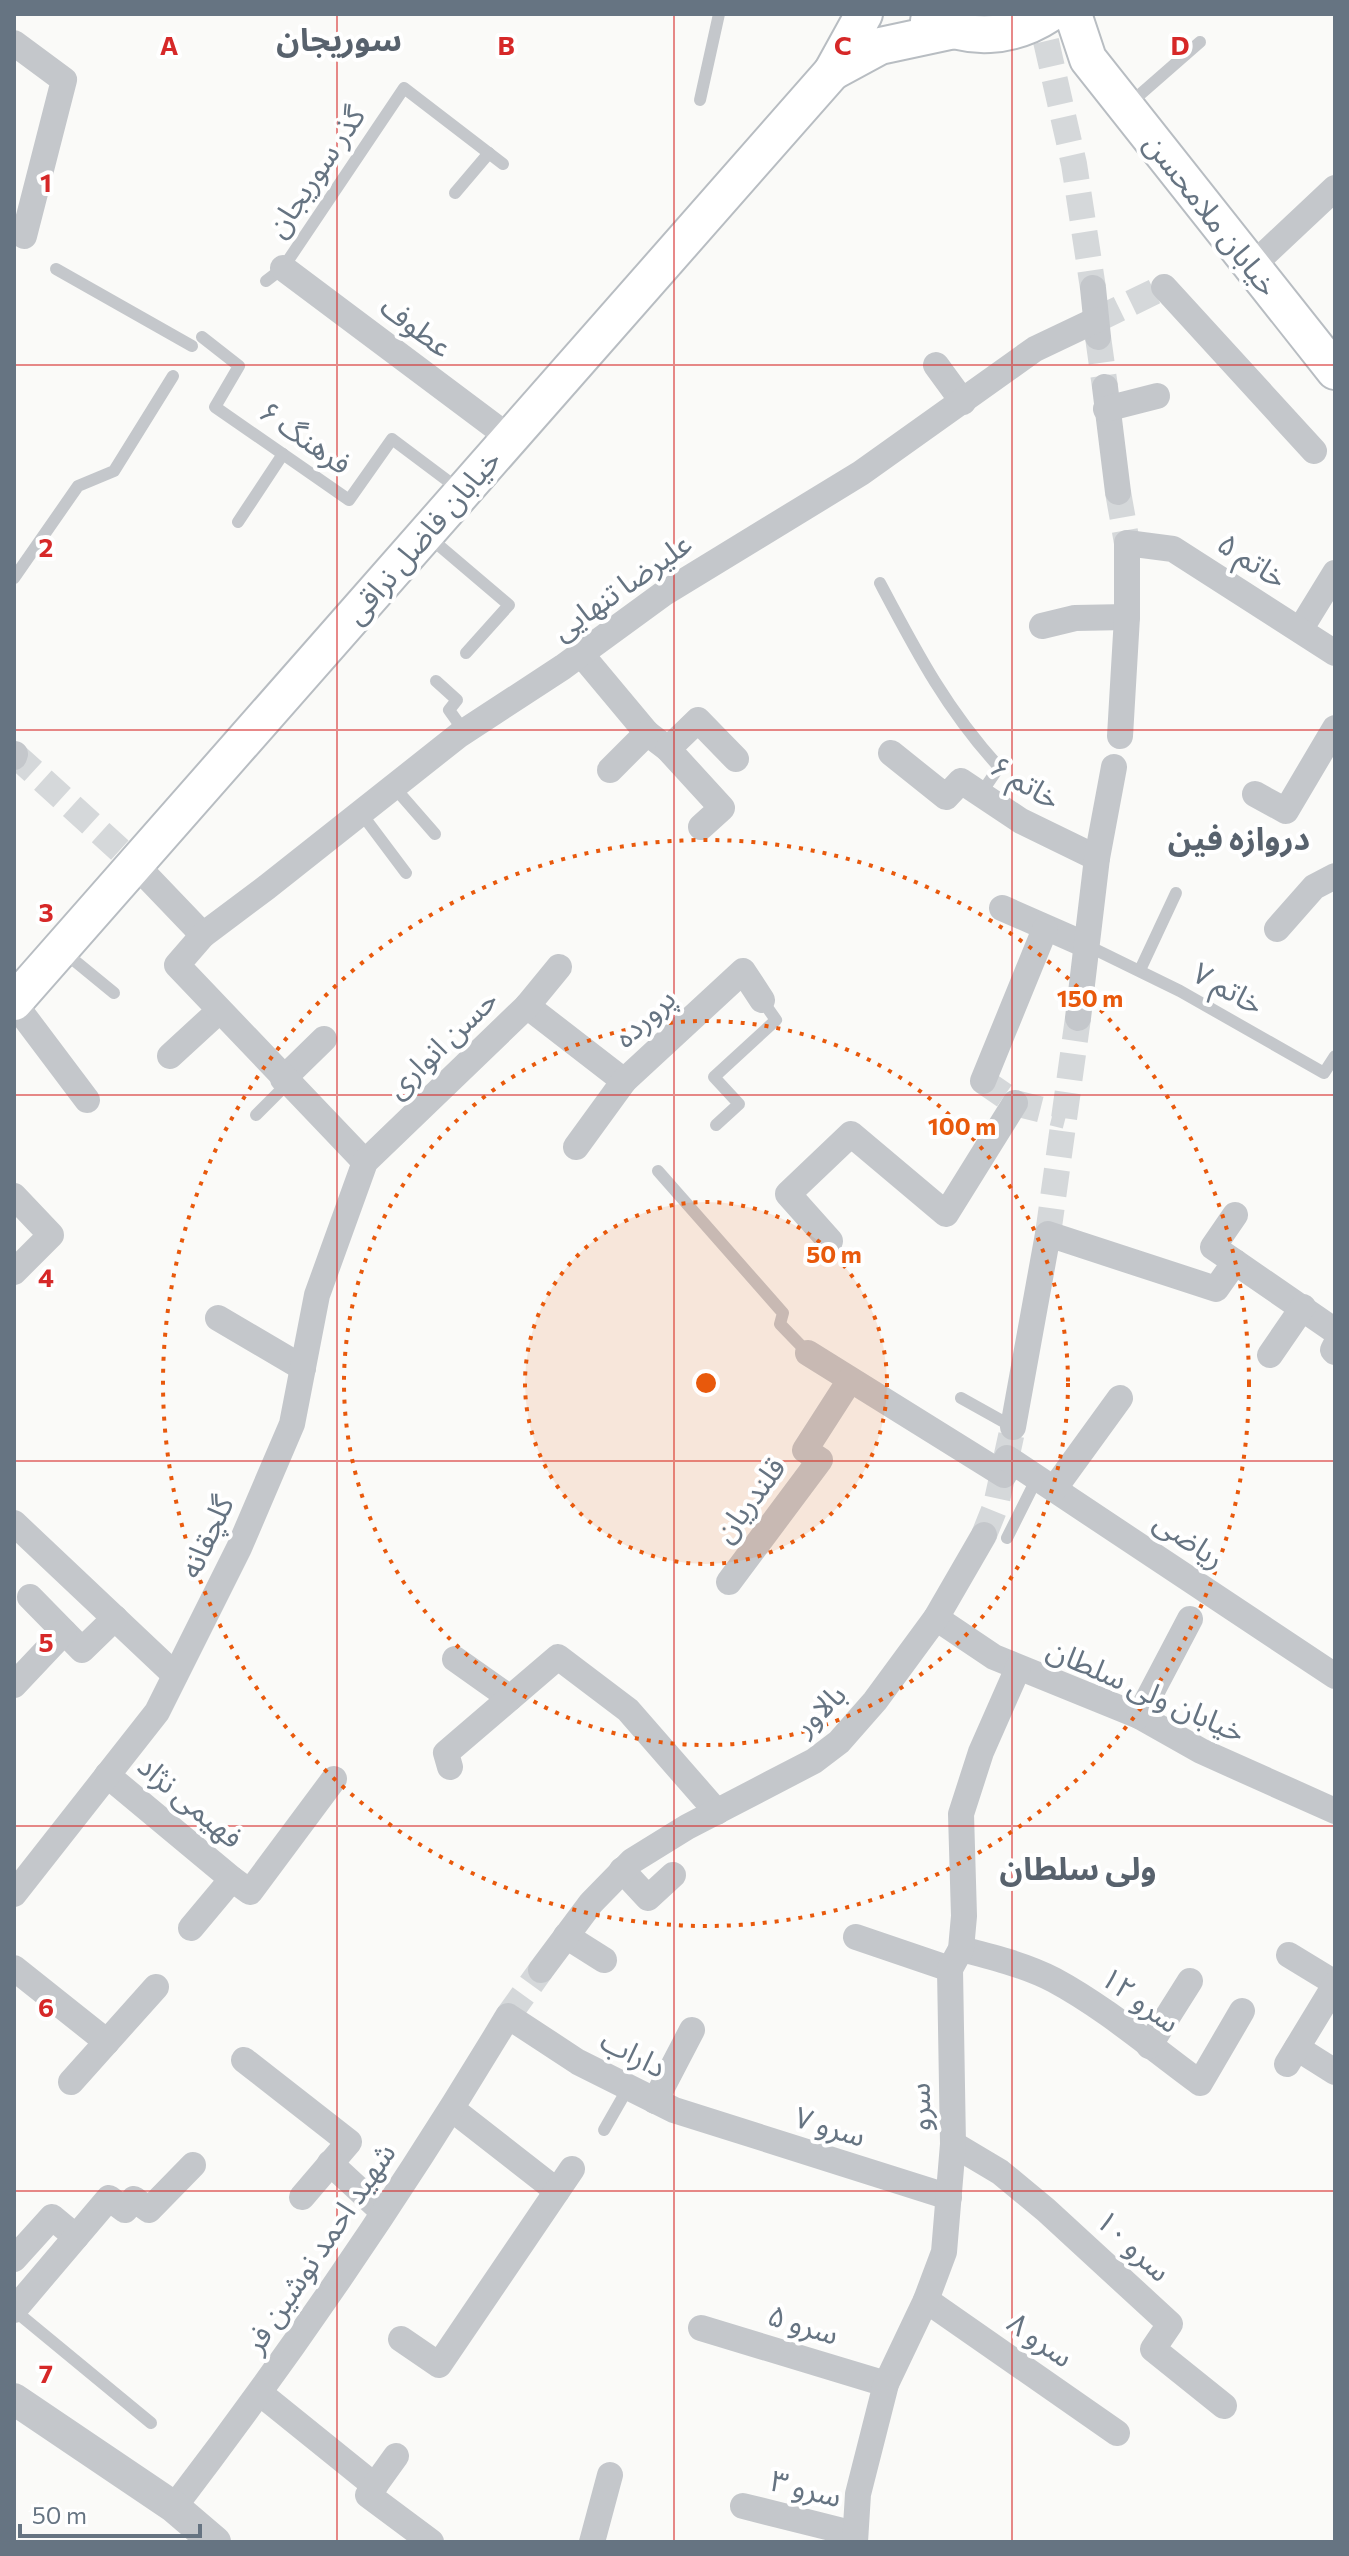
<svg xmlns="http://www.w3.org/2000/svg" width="1349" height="2556" font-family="Commissioner,'Noto Sans Arabic',sans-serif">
	<rect width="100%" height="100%" fill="#fafaf8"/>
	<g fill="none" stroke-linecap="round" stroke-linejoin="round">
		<!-- minor-tunnel -->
		<g stroke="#d5d8da" stroke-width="26" stroke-dasharray="26 13" stroke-linecap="butt">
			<polyline points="1046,41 1074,164 1093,288"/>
			<polyline points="1096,320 1164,287"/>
			<polyline points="1098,337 1105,387"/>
			<polyline points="1118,492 1127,543"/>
			<polyline points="14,754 135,864"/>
			<polyline points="983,1081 1015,1103 1066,1116"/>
			<polyline points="1048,1234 1078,1018"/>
			<polyline points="984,1535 996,1505 1013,1427"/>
			<polyline points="508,2016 541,1970"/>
		</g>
		<defs>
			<g id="secondary">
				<polyline points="864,14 832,72 880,46 950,31"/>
				<polyline points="1073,14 1088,59 1335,371"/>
				<path d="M 929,21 C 969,40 1011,39 1049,14"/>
				<polyline points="14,1002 832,72"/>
			</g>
		</defs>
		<!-- secondary casing -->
		<use href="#secondary" stroke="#b8bdc2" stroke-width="40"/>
		<!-- service -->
		<g stroke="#c4c7cb" stroke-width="12">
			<polyline points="700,100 719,14"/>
			<polyline points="1128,105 1200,42"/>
			<polyline points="455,193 489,153"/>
			<polyline points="56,269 192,346"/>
			<polyline points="266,281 283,268 404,88 503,164"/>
			<polyline points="202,337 239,366 215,407 349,500 392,439 460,490"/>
			<polyline points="238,522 283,454"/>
			<polyline points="429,537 509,605 466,653"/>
			<polyline points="14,578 78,486 114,471 173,376"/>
			<path d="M 880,583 C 916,651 946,709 999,767 L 980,795"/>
			<polyline points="436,681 457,700 449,710 464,731"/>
			<polyline points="394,787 435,834"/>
			<polyline points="361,813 406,873"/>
			<polyline points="1086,945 1180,991 1324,1073 1335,1056"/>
			<polyline points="64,952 114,993"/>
			<polyline points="1140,970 1176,893"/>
			<polyline points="256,1115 288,1083"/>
			<polyline points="716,1125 739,1104 714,1077 776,1020 762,1000"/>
			<polyline points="658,1171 783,1313 780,1324 808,1353"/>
			<polyline points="961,1398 1013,1427"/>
			<polyline points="1007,1538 1037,1478"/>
			<polyline points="604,2130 628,2088"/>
			<polyline points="14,2310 151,2423"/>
		</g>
		<!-- minor -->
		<g stroke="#c4c7cb" stroke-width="26">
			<polyline points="14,43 64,80 24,236"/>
			<polyline points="1252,266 1335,188"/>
			<polyline points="283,268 510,438"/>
			<polyline points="1164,287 1314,451"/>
			<polyline points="1093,288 1098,337"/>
			<polyline points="936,365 963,402"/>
			<polyline points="1105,387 1118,492"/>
			<polyline points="1106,409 1157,396"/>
			<polyline points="1042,626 1075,618 1127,617"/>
			<polyline points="1300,630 1335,573"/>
			<polyline points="581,654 647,733 668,749 698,720 736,759"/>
			<polyline points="1120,736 1127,617 1127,543 1173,549 1335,653"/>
			<polyline points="668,749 722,808 701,827"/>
			<polyline points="891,753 946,797 961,781 1021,821 1097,858"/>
			<polyline points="14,757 15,754"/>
			<polyline points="610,770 647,733"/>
			<polyline points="1255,794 1286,811 1335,728"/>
			<polyline points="135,864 203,935"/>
			<polyline points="1002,908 1086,945"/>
			<polyline points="1277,929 1314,887 1335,876"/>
			<polyline points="14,1003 87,1100"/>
			<polyline points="527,1006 624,1081"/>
			<polyline points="1078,1018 1097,858 1114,767"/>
			<polyline points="170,1056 219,1011"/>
			<polyline points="283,1079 324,1039"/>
			<polyline points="983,1081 1045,929"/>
			<polyline points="576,1147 624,1081 743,971 762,1000"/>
			<polyline points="365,1162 177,965 203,935 267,887 459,735 563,667 663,594 861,473 1035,349 1096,320"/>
			<polyline points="14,1196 51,1235 14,1272"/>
			<polyline points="830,1241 788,1194 851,1134 946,1214 1015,1103"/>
			<polyline points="1235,1262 1335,1331"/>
			<polyline points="218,1318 303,1368"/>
			<polyline points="1335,1346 1333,1350 1335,1352"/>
			<polyline points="808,1353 1004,1475"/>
			<polyline points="1270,1355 1303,1307"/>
			<polyline points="1013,1427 1048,1234 1216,1289 1235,1262 1213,1247 1235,1215"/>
			<polyline points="1007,1458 1335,1676"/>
			<polyline points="1054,1489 1120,1398"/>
			<polyline points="14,1523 175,1675"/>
			<polyline points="729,1582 820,1460 805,1450 850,1380"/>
			<polyline points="30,1597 82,1650 115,1618"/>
			<polyline points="936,1618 994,1657 1139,1716 1201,1751 1335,1811"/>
			<polyline points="455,1659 510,1698"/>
			<polyline points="14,1685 64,1632"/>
			<polyline points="1139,1716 1190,1619"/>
			<polyline points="450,1767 446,1753 558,1657 628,1710 717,1812"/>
			<polyline points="107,1775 232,1879"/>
			<polyline points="622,1870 648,1898 673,1875"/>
			<polyline points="14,1894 157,1712 239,1548 292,1424 317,1295 365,1162 527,1006 559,967"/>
			<polyline points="191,1928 232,1879 250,1892 334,1779"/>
			<polyline points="566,1936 604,1960"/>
			<polyline points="856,1937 950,1969"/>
			<path d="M 961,1949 C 992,1957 1025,1965 1054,1980 C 1106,2008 1152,2048 1200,2083 L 1242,2011"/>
			<polyline points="1289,1955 1335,1983"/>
			<polyline points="14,1968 107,2042"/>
			<polyline points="541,1970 591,1903 632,1861 687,1827 814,1761 839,1742 875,1701 936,1618 984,1535"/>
			<polyline points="1149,2046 1190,1981"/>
			<polyline points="1297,2048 1335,2072"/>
			<polyline points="244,2060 349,2142 302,2197"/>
			<polyline points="1287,2064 1335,1985"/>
			<polyline points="71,2082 156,1987"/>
			<polyline points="655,2101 692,2030"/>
			<polyline points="452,2109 557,2191"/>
			<polyline points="953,2144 1000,2172 1046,2210 1170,2324 1153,2349 1224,2406"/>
			<polyline points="330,2163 383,2212"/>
			<polyline points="14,2259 52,2217 76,2237"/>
			<polyline points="926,2300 1117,2433"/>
			<polyline points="14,2310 109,2198 125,2210 134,2199 149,2210 193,2165"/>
			<polyline points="701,2328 886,2384"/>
			<polyline points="401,2339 439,2365 572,2169"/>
			<polyline points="261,2394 375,2486"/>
			<polyline points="396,2456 368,2495 431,2542"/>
			<polyline points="743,2506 855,2534"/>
			<path d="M 174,2507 C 294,2350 406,2186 508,2016 L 578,2062 L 674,2110 L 949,2197"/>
			<polyline points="592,2542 610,2475"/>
			<polyline points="855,2542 858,2494 886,2384 926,2300 944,2252 953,2144 950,1969 961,1949 964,1916 961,1814 981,1752 1018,1668"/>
		</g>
		<!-- tertiary -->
		<polyline stroke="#c4c7cb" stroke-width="32" points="14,2399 174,2507 215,2542"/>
		<!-- secondary -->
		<use href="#secondary" stroke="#fff" stroke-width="36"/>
	</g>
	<!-- grid -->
	<path fill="none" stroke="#d62828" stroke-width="2" stroke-opacity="0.55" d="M 337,14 L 337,2542M 674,14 L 674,2542M 1012,14 L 1012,2542M 14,365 L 1335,365M 14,730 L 1335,730M 14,1095 L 1335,1095M 14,1461 L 1335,1461M 14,1826 L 1335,1826M 14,2191 L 1335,2191"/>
	<!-- distance rings -->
	<circle cx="706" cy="1383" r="181" fill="#e8590c" fill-opacity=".12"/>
	<g fill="none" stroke="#e8590c" stroke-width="4" stroke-dasharray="4 8">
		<circle cx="706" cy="1383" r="181"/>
		<circle cx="706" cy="1383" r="362"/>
		<circle cx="706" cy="1383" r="543"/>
	</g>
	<g text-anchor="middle" stroke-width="8" stroke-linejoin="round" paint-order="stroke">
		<!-- street labels -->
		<g font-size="30" fill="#667482" stroke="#fff">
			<text transform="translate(316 172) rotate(-56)" y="10">گذر سوریجان</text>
			<text transform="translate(1211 215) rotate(52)" y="10">خیابان ملامحسن</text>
			<text transform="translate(416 327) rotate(37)" y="10">عطوف</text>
			<text transform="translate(305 438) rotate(35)" y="10">فرهنگ ۶</text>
			<text transform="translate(423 537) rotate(-49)" y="10">خیابان فاضل نراقی</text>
			<text transform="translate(1252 561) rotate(33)" y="10">خاتم ۵</text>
			<text transform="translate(622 587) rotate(-35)" y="10">علیرضا تنهایی</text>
			<text transform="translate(1025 783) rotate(31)" y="10">خاتم ۶</text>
			<text transform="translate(1228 989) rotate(29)" y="10">خاتم ۷</text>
			<text transform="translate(645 1018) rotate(-43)" y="10">پرورده</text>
			<text transform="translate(442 1044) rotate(-44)" y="10">حسن انواری</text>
			<text transform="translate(750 1500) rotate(-53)" y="10">قلندریان</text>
			<text transform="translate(207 1537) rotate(-65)" y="10">گلچقانه</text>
			<text transform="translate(1189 1540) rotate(34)" y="10">ریاضی</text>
			<text transform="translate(1146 1691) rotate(24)" y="10">خیابان ولی سلطان</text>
			<text transform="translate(820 1710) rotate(-44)" y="10">بالاور</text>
			<text transform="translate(190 1802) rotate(40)" y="10">فهیمی نژاد</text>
			<text transform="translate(1140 2000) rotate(36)" y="10">سرو ۱۲</text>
			<text transform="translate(633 2054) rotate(27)" y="10">داراب</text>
			<text transform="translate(920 2107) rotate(-91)" y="10">سرو</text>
			<text transform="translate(830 2127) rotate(17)" y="10">سرو ۷</text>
			<text transform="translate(1133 2246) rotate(43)" y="10">سرو ۱۰</text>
			<text transform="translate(320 2248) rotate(-56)" y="10">شهید احمد نوشین فر</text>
			<text transform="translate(803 2325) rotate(17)" y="10">سرو ۵</text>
			<text transform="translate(1040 2340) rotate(35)" y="10">سرو ۸</text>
			<text transform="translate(806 2489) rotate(14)" y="10">سرو ۳</text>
		</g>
		<!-- neighbourhood labels -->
		<g font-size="32" font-weight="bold" fill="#58626d" stroke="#fff">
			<text x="339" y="51">سوریجان</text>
			<text x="1239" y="850">دروازه فین</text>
			<text x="1078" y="1880">ولی سلطان</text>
		</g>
	</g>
	<g font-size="26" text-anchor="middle" font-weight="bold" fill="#d62828" stroke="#fff" stroke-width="8" stroke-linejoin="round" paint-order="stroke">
		<text x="169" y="55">A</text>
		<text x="506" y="55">B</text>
		<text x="843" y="55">C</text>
		<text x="1180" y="55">D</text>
		<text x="46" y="192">1</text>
		<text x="46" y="557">2</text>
		<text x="46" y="922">3</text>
		<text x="46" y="1287">4</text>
		<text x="46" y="1652">5</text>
		<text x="46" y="2017">6</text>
		<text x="46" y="2383">7</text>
	</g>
	<circle cx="706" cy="1383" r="12" fill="#e8590c" stroke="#fff" stroke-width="4"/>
	<g font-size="24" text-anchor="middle" font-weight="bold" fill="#e8590c" stroke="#fff" stroke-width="8" stroke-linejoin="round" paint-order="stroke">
		<text x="1090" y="1007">150 m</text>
		<text x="962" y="1135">100 m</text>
		<text x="834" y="1263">50 m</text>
	</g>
	<!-- border -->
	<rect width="1349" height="2556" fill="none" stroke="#667482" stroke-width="32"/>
	<!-- scale -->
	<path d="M20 2524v12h180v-12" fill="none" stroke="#667482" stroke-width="4"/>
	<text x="32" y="2524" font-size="24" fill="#667482" stroke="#ffffff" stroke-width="6" paint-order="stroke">50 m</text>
</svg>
